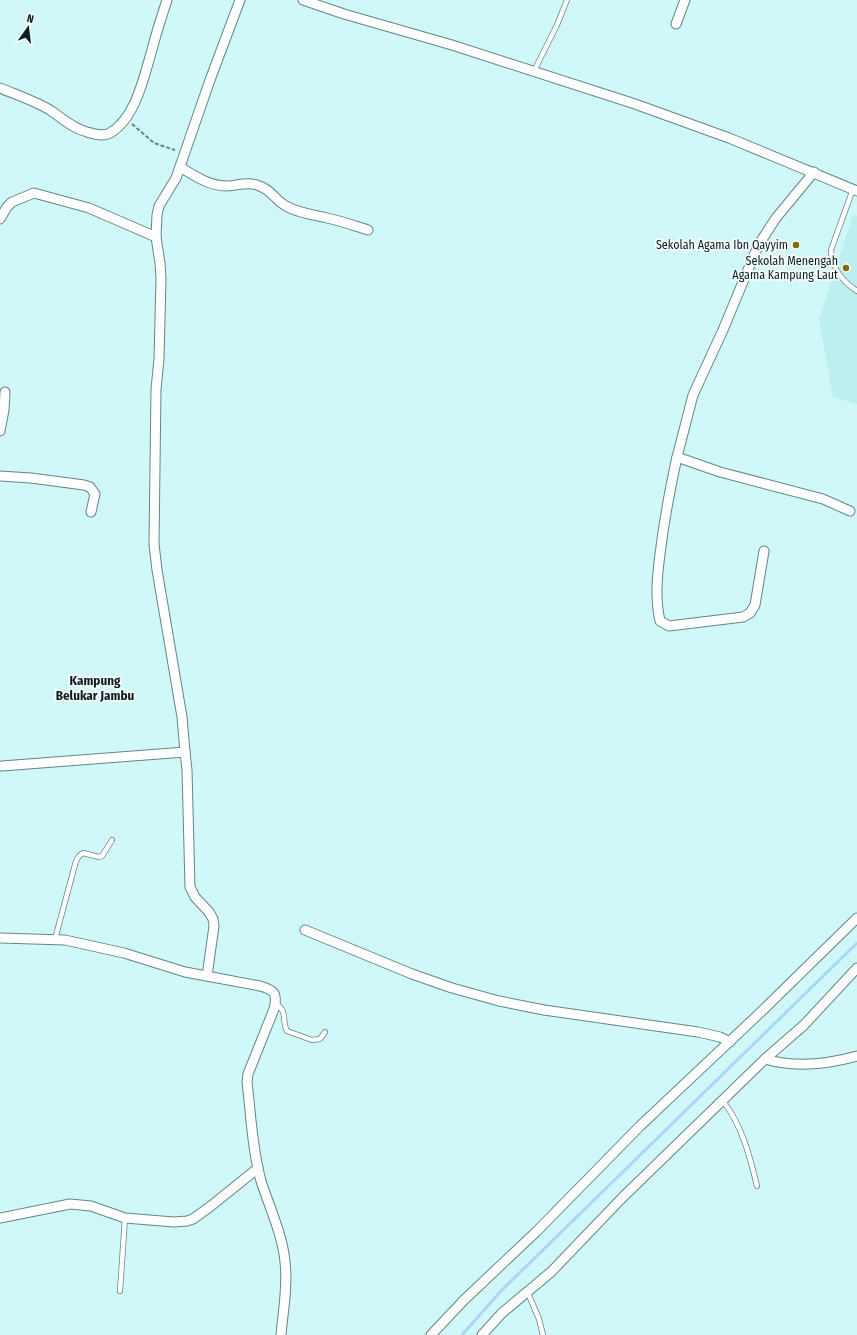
<svg xmlns="http://www.w3.org/2000/svg" width="857" height="1335" font-family="'Fira Sans Condensed',sans-serif">
	<rect width="100%" height="100%" fill="#d1f8f9"/>
	<!-- built -->
	<polygon fill="#bdeff0" points="853,215 857,216 857,404 833,397 819,319"/>
	<g fill="none" stroke-linecap="round" stroke-linejoin="round">
		<!-- stream -->
		<polyline stroke="#aad7f7" stroke-width="3" points="462,1335 501,1291 857,943"/>
		<defs>
			<g id="lane">
				<polyline points="534,71 557,25 567,0"/>
				<path d="M 853,189 L 831,250 C 832,269 842,281 857,291"/>
				<polyline points="55,939 76,861 79,856 83,853 99,857 102,856 112,840"/>
				<path d="M 275,1003 C 289,1012 281,1020 287,1031 L 312,1040 L 320,1039 L 325,1032"/>
				<path d="M 723,1101 C 742,1125 750,1157 757,1186"/>
				<polyline points="120,1291 125,1218"/>
				<polyline points="528,1293 539,1319 543,1335"/>
			</g>
			<g id="street">
				<polyline points="303,0 344,14 452,45 635,104 729,138 857,191"/>
				<polyline points="676,24 685,0"/>
				<path d="M 0,88 C 17,95 35,101 50,110 C 62,118 72,128 87,132 C 94,134 103,137 110,133 C 136,118 144,76 152,50 C 156,33 162,16 167,0"/>
				<path d="M 180,167 C 195,176 209,186 227,186 C 238,186 245,181 257,185 C 271,189 275,200 286,206 C 298,213 314,215 327,218 C 341,221 355,226 368,230"/>
				<polyline points="814,172 776,218 761,241 755,253 723,330 693,395 677,457 720,472 823,499 850,511"/>
				<polyline points="0,219 7,207 12,202 34,193 89,208 156,237"/>
				<polyline points="0,431 4,410 5,392"/>
				<path d="M 677,457 C 670,489 664,521 660,554 C 657,577 655,599 660,621 L 669,626 L 743,617 L 750,613 L 755,605 L 764,551"/>
				<polyline points="0,476 31,478 84,485 90,487 95,494 91,512"/>
				<polyline points="185,752 182,717 157,570 154,544 156,389 159,359 161,279 160,263 156,237 157,215 159,206 176,178 210,80 240,0"/>
				<polyline points="2,766 185,752 187,770 190,887 195,897 209,912 213,919 214,926 207,976"/>
				<polyline points="305,930 412,974 452,988 499,1001 544,1010 698,1032 720,1037 730,1042"/>
				<path d="M 0,938 L 65,940 L 124,953 L 185,972 L 260,986 C 274,990 278,993 274,1009 L 248,1074 L 247,1082 C 251,1115 252,1148 261,1181 C 269,1206 283,1236 285,1262 C 288,1286 283,1311 281,1335"/>
				<path d="M 765,1059 C 795,1068 828,1064 857,1056"/>
				<polyline points="0,1218 70,1204 91,1206 125,1218 174,1222 187,1221 193,1219 211,1206 258,1168"/>
				<polyline points="431,1335 464,1300 537,1231 640,1126 763,1010 857,918"/>
				<polyline points="482,1335 502,1313 551,1272 622,1198 765,1059 804,1025 857,968"/>
			</g>
		</defs>
		<!-- lane casing -->
		<use href="#lane" stroke="#628687" stroke-width="6"/>
		<!-- street casing -->
		<use href="#street" stroke="#628687" stroke-width="11"/>
		<!-- path -->
		<polyline stroke="#6a8586" stroke-width="2" stroke-dasharray="4 2" stroke-linecap="butt" points="132,124 154,143 175,150"/>
		<!-- lane -->
		<use href="#lane" stroke="#fff" stroke-width="4.5"/>
		<!-- street -->
		<use href="#street" stroke="#fff" stroke-width="9"/>
	</g>
	<!-- markers -->
	<g fill="#806b04" stroke="#f6fefe" stroke-width="1.5">
		<circle cx="796" cy="245" r="4"/>
		<circle cx="846" cy="268" r="4"/>
	</g>
	<g text-anchor="middle" stroke-width="3.5" stroke-linejoin="round" paint-order="stroke">
		<!-- poi labels -->
		<g font-size="12" fill="#0d1c1d" stroke="#f6fefe" text-anchor="end">
			<text x="788" y="249">Sekolah Agama Ibn Qayyim</text>
			<text x="838" y="265">Sekolah Menengah<tspan x="838" dy="14">Agama Kampung Laut</tspan></text>
		</g>
		<!-- neighbourhood labels -->
		<g font-size="13" font-weight="bold" fill="#0d1c1d" stroke="#f6fefe">
			<text x="95" y="685">Kampung<tspan x="95" dy="15">Belukar Jambu</tspan></text>
		</g>
	</g>
	<!-- north arrow -->
	<g transform="translate(28 28) rotate(14)" stroke="#f6fefe" stroke-width="3" paint-order="stroke">
	<path d="M0-3L7 15L0 10L-7 15Z" fill="#0d1c1d"/>
	<text y="-6" font-size="11" font-weight="bold" text-anchor="middle" fill="#0d1c1d">N</text>
	</g>
</svg>
